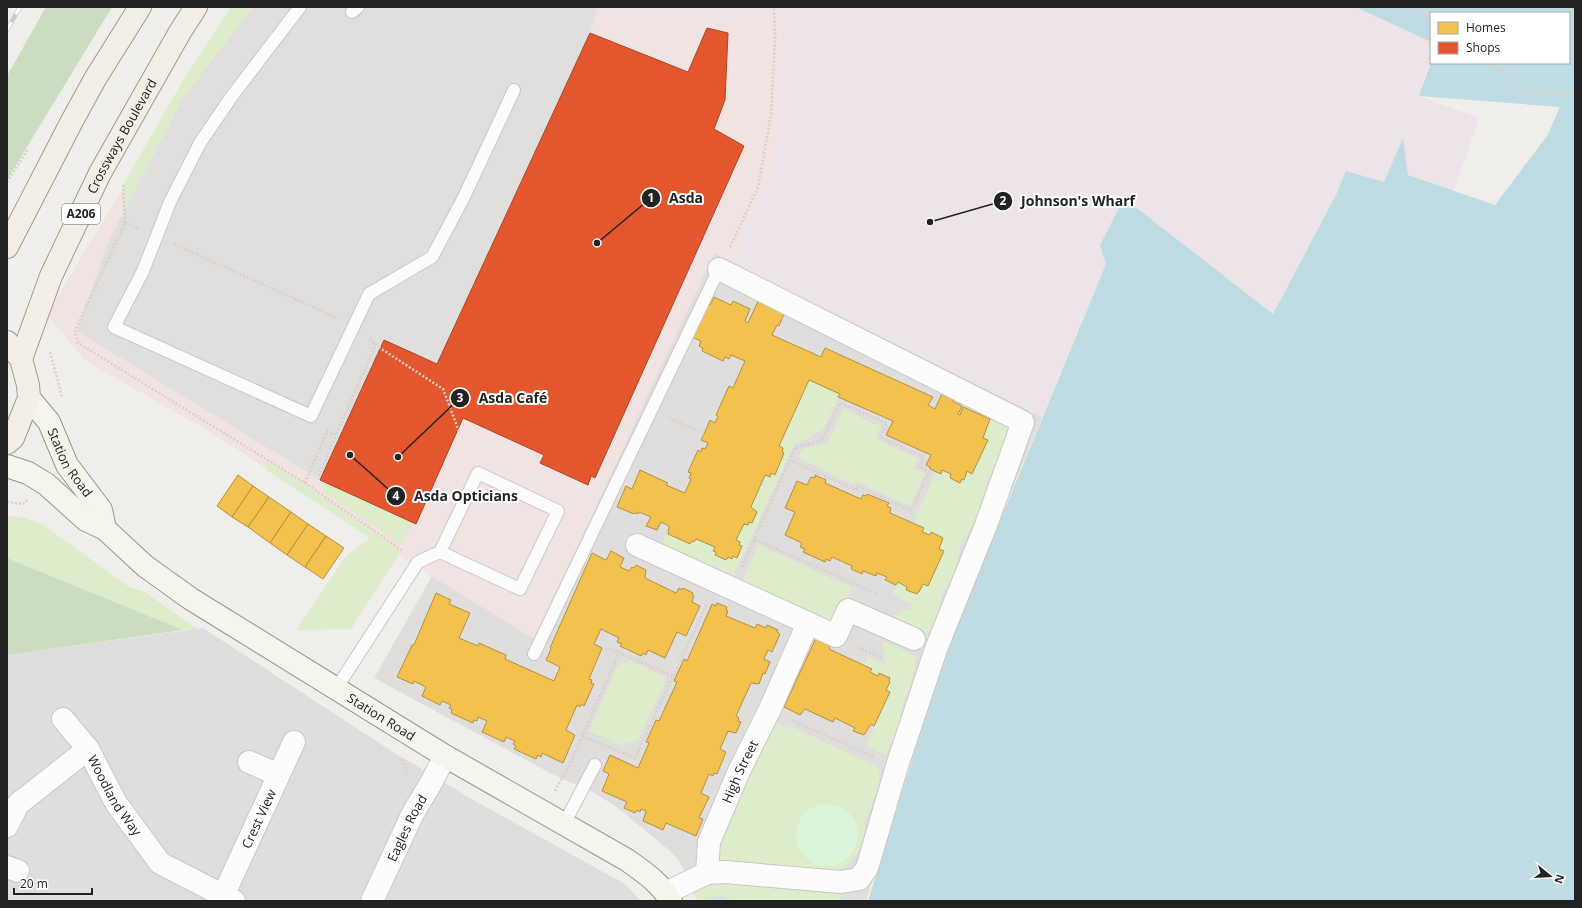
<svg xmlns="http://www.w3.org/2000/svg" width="1582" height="908" font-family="'Open Sans',sans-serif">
	<rect width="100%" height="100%" fill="#f0eeeb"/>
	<!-- residential -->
	<g fill="#dfdedc">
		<polygon points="714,253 1042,417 937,670 866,901 697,901 685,871 678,860 670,851 618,808 593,792 554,775 374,678 432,576 534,638"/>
		<polygon points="203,628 390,750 475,801 625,884 641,901 7,901 7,655"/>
	</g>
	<!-- commercial -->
	<polygon fill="#f1e3e1" points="233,7 781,7 779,146 732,262 714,253 534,639 432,576 210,432 84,360 47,314"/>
	<!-- industrial -->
	<polygon fill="#ede4e9" points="781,7 1359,7 1431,39 1431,57 1419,96 1479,118 1454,191 1407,175 1403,139 1384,183 1346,171 1336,195 1273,314 1124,198 1106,264 1042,417 732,262 779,146"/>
	<!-- grass -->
	<g fill="#ddeccb">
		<polygon points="231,7 253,7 183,98 124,210 123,185 184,79"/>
		<polygon points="809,380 840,394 823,430 813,434 811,438 795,443 731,581 660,550 668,530 670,531 668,534 690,544 692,541 694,542 696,539 715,547 713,551 716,552 715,555 726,560 728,557 732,559 733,556 737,558 739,545 736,540 744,524 747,525 749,522 753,523 757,512 751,507 765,475 770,477 771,473 775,474 784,453 782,452 783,448 779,446"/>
		<polygon points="843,409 881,427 875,439 918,459 914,469 925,474 910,506 855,481 853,484 799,458 802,449 828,443"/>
		<polygon points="990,419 1009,427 1001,458 986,483 979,513 959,549 958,562 954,575 942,594 939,610 934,622 927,635 892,618 896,614 899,615 900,612 903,613 904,610 909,610 912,604 892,594 898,582 907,587 906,590 917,594 918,592 919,592 923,584 928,586 943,551 939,549 943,538 932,533 930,535 922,532 924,528 913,523 936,472 940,473 942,470 951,474 950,478 960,483 962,479 964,479 967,471 973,473 988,440 983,438"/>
		<polygon points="268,460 401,551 351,629 296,630 345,557 370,538 265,469"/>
		<polygon points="327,483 413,522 401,544 322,491"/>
		<polygon points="7,516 25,518 42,524 129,587 145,592 197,629 183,630 7,558"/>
		<polygon points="759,545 852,588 833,628 740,585"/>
		<polygon points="881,640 916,656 912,681 909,691 903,701 897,734 891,742 886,755 866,746 890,693 886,690 890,682 879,674 878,676 870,672 871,669 863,665 868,657 885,664 887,658 884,655 885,651 883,650 884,647 882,646 883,643 881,642"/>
		<polygon points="631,661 667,678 638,740 620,745 589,731 618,665"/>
		<path d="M 775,722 L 787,727 L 788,725 L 879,768 C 882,793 873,797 866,818 C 864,824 865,832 864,839 C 861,853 849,864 838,872 L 718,864 L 715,851 L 751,759 Z"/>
		<polygon points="716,881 733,881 843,893 840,901 731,901 721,894 706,901 697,901 694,895 703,886"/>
	</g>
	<!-- forest -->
	<g fill="#cbdec1">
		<polygon points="46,7 112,7 7,180 7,76"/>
		<polygon points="7,558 183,630 7,655"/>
	</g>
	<!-- park -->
	<circle fill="#daf5da" cx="827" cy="835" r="31"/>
	<!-- parking -->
	<polygon fill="#e0dfde" points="253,7 598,7 590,33 437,364 384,340 320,480 77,331 109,240 183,98"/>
	<!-- water -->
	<polygon fill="#bfdbe3" points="1356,7 1575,7 1575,901 868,901 945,654 1106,264 1100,245 1124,198 1273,314 1336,195 1346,171 1384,182 1403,138 1408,175 1495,205 1547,136 1560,107 1419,96 1431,62 1569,63 1569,13 1431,13 1431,42"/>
	<!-- homes -->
	<g fill="#f2c14e" stroke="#b49141">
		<polygon points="714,297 731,305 733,301 750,309 745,321 748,323 760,297 786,309 779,326 777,325 772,335 821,357 825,348 933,397 928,405 935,409 943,391 954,396 952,401 962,406 958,414 960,415 963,407 990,419 983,438 988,440 972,474 967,471 964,480 962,479 960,483 950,478 951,474 942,470 941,474 930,469 930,467 926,465 931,455 886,435 893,421 838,397 840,394 809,380 779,446 783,448 782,452 784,453 775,475 771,473 770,477 765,475 751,507 757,512 752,523 749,522 748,525 744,524 736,540 740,542 739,545 742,546 737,558 733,556 732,559 728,557 726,560 715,555 716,552 713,551 715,547 696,539 694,542 692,541 690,544 668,534 669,526 661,522 657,530 646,526 651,517 639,512 638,514 635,513 634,514 617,507 626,486 632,489 640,470 668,483 666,485 685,493 691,479 689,478 691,473 688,472 698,450 701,452 702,448 705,449 708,443 701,440 704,434 710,420 715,423 718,416 716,415 729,386 733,388 745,361 731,355 729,359 725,357 723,361 702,351 703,348 699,346 701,341 692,337 706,304 710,305"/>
		<polygon points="238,475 253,486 232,517 217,506"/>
		<polygon points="815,475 826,480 825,483 861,499 863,495 866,496 867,494 889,503 887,506 891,508 890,513 924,528 922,532 930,535 931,532 943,538 939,549 944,551 928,586 923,584 919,592 918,592 917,594 906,590 907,587 898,582 896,585 885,580 887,577 877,573 876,576 863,571 862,574 851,569 852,566 832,557 830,561 826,559 825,562 803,552 805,549 800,547 802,543 785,535 795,512 785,508 797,481 807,485 811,477 815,478"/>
		<polygon points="253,486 269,497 248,527 232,517"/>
		<polygon points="269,497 291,512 270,543 248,527"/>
		<polygon points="291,512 308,524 287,555 270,543"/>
		<polygon points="308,524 326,536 305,567 287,555"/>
		<polygon points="326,536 344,548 323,579 305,567"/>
		<polygon points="611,551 624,558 620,567 629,571 632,567 634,568 636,565 646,570 645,578 676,593 679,588 682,590 683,588 693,593 692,595 694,596 692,602 700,606 686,636 677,632 665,658 648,650 646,655 643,653 641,656 620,646 622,644 617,642 619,638 601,629 594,644 602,648 589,679 592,680 591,683 594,684 584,706 581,704 580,707 577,705 566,730 575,735 563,763 542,753 541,757 538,755 536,759 514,749 516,746 513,744 515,741 506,737 504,742 482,732 487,721 478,717 477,721 474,720 473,723 451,713 452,709 449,708 451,705 442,701 440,705 422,696 426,687 414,681 413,684 397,677 412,645 414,645 436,593 451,600 449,604 470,613 459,638 478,646 479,643 506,655 505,659 554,681 560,667 546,660 551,649 550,648 592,553 606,560"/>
		<polygon points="717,603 727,607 726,610 728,611 726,616 755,628 757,624 766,628 767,625 778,630 777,632 780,634 772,652 768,650 764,659 770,662 765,674 763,673 759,684 751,683 736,716 739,718 738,721 741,722 736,733 728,731 720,749 726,752 717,774 714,773 713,776 709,774 701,793 709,797 699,818 703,819 696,836 666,823 663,830 643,821 646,811 641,809 640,812 637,810 635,813 624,808 627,802 602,791 609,774 603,771 610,755 638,768 649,743 646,742 656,720 659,721 677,682 674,681 684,659 687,661 712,604 716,606"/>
		<polygon points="816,638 830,646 829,648 831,650 872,669 870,672 878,676 879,673 890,678 889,681 890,682 886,690 890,692 874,726 871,724 864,735 853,731 855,728 835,718 833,722 805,709 800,715 784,707"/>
	</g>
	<!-- shops -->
	<polygon fill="#e4572e" stroke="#aa472a" points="707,28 728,33 725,100 714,129 744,146 595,478 591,476 588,485 540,463 544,455 463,418 416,524 320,480 384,340 437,364 590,33 688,72"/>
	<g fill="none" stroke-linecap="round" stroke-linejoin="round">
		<defs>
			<g id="lane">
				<polyline points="300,7 232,96 200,143 170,202 143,271 114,327 311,416 369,294 432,257 463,199 514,90"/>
				<polyline points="352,12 358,7"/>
				<polyline points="534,654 719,269"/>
				<polyline points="336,689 418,562 440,552 478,473 558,511 520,589 440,552"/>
				<polyline points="564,824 595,765"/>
			</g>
			<g id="street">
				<polyline points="637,545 836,636 848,610 914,639"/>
				<polyline points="63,719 88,749"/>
				<polyline points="249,762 279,775"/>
				<path id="s1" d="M 7,826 L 18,804 L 88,749 L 116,803 L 160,863 L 234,901"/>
				<polyline points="7,867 18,871"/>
				<path id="s2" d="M 707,873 L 709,842 L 739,771 L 769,711 L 808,623"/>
				<polyline points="666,893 707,873 725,872 841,882 859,879 867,868 897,766 936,649 986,525 1023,422 719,269"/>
				<path id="s3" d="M 223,896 L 294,742"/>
				<path id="s4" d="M 372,901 L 413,813 L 431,783 L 445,756"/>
			</g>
			<g id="secondary">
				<path id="s5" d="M 29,398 L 49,422 L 67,465 L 101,510 L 105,529"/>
				<path id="s6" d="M 7,466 L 28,473 L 46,484 L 86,520 L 105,529 L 145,566 L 191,599 L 445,756 L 627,860 C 644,872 660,883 671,901"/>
			</g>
			<g id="primary">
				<polyline points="7,247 72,121 95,79 140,7"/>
				<polyline points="7,342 21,359 28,385 29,398 13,438 7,443"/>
				<path id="s7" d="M 21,359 L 51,276 L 100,173 L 180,32 L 196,7"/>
			</g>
		</defs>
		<!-- lane casing -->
		<use href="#lane" stroke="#c9c8c7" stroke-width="14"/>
		<!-- street casing -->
		<use href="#street" stroke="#c9c8c7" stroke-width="24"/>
		<!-- secondary casing -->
		<use href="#secondary" stroke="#999a82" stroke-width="24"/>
		<!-- primary casing -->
		<use href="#primary" stroke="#a79c86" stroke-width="24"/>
		<!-- path -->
		<g stroke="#dccecd" stroke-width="2.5" stroke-dasharray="2 2" stroke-linecap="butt">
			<polyline points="1416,7 1431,19"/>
			<polyline points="1488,63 1523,90 1575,94"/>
			<polyline points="7,182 28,149"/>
			<polyline points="123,185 125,223 75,331 78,343 305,483 403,551"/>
			<polyline points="125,223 139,228"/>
			<polyline points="174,244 337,318"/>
			<polyline points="730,247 758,187 771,115 775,38 774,7"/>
			<polyline points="370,339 380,348 443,389 460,434"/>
			<polyline points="50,352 62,397"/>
			<polyline points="669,418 704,434"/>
			<polyline points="319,476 336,435"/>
			<polyline points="305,483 327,431 336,435 376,344"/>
			<polyline points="7,502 23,504 27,500"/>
			<polyline points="754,539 877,594"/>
			<polyline points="742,567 795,448 822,440 840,403 887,423 880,437 924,457 919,467 929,472 911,511 858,486 856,490 790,460"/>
			<polyline points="858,647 882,658"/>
			<polyline points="608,648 673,676"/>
			<polyline points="791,720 874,757"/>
			<polyline points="582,736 635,758 707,604"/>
			<polyline points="402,759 407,775"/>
			<polyline points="555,791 570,764 619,653"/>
		</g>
		<!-- lane -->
		<use href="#lane" stroke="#fdfcfc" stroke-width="12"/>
		<!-- street -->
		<use href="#street" stroke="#fdfcfc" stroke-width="22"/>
		<!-- secondary -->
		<use href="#secondary" stroke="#f4f4ed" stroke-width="22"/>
		<!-- primary -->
		<use href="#primary" stroke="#f3ede7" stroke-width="22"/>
		<defs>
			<polyline id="rail" points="7,30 20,7"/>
		</defs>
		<!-- rail casing -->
		<use href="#rail" stroke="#ccc" stroke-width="4.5"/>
		<!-- rail -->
		<use href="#rail" stroke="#fff" stroke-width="3" stroke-dasharray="9" stroke-linecap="butt"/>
	</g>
	<g text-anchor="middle" stroke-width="4" stroke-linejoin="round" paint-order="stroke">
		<!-- shield labels -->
		<rect fill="#fff" stroke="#646464" stroke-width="1" x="62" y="204" width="38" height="20" rx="3"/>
		<g font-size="12" font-weight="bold" fill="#222">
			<text x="81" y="218">A206</text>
		</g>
		<!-- street labels -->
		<g font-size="13" fill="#222" stroke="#fff">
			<text dy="5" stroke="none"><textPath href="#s7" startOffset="245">Crossways Boulevard</textPath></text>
			<text dy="5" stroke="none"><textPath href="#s5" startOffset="77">Station Road</textPath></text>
			<text dy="5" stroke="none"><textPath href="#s6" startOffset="453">Station Road</textPath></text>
			<text dy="5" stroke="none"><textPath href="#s2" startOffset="108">High Street</textPath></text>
			<text dy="5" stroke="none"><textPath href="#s1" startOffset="167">Woodland Way</textPath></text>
			<text dy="5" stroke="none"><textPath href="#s3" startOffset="85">Crest View</textPath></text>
			<text dy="5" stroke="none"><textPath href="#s4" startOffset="81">Eagles Road</textPath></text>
		</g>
	</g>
	<!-- callouts -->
	<path fill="none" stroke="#222" stroke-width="1.5" d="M597 243L651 198M930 222L1003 201M398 457L460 398M350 455L396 496"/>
	<g fill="#222" stroke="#fff" stroke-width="1.5">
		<circle cx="597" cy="243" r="4"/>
		<circle cx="930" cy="222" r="4"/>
		<circle cx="398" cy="457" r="4"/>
		<circle cx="350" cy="455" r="4"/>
		<circle cx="651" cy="198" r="10"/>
		<circle cx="1003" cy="201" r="10"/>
		<circle cx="460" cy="398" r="10"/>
		<circle cx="396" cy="496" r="10"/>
	</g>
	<g font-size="12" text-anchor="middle" font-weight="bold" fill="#fff">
		<text x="651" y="202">1</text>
		<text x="1003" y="205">2</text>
		<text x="460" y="402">3</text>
		<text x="396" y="500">4</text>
	</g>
	<g font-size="14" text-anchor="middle" font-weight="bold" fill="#222" stroke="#fff" stroke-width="4" stroke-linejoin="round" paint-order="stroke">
		<text x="686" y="203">Asda</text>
		<text x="1078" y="206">Johnson's Wharf</text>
		<text x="513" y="403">Asda Café</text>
		<text x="466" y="501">Asda Opticians</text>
	</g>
	<!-- border -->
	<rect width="1582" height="908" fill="none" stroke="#222222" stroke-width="16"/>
	<!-- legend -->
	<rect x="1430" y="12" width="140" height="52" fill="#ffffff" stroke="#a7a7a7"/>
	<rect x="1438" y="22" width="20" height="12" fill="#f2c14e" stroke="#a7a7a7"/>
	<text x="1466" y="32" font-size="12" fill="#222222">Homes</text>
	<rect x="1438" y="42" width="20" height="12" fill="#e4572e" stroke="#a7a7a7"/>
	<text x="1466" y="52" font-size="12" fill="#222222">Shops</text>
	<!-- north arrow -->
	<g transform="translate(1550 876) rotate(108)" stroke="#ffffff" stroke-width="3" paint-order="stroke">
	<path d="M0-3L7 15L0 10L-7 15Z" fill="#222222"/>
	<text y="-6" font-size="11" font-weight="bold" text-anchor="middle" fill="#222222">N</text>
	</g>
	<!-- scale -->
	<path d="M14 888v6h78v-6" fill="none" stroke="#222222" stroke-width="2"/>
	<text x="20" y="888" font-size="12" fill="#222222" stroke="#ffffff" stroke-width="3" paint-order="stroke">20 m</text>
</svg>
